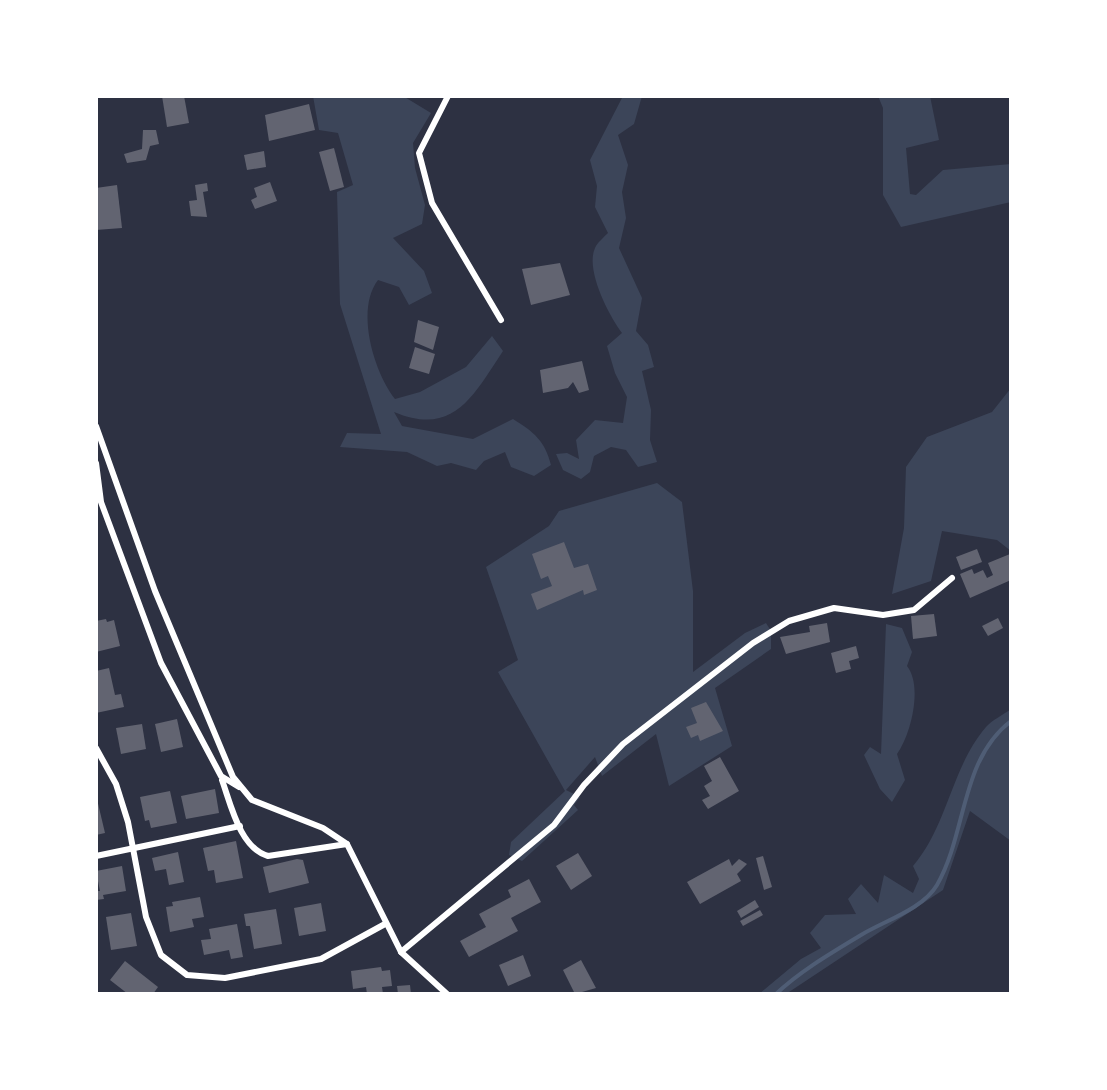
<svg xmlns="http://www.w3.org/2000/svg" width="1107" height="1090" font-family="'Titillium Web',sans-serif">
	<rect width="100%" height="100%" fill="#2d3142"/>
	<!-- green -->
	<g fill="#3c4559">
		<path d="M 313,96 L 403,96 L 431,113 L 413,143 L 415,168 L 425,205 L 422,224 L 393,238 L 424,271 L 432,293 L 409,305 L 399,287 L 378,280 C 355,310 374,372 395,399 L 420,392 L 466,367 L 492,336 L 503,351 C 473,396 454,437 394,412 L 402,426 L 473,439 L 513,419 C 534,432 545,441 551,465 L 534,476 L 511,467 L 505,452 L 484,461 L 476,470 L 451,463 L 437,466 L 407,452 L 340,447 L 347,433 L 381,434 L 340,304 L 337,192 L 353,185 L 338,133 L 319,130 Z"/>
		<path d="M 623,96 L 642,96 L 634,124 L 618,135 L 628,165 L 622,192 L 626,218 L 619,248 L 642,298 L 636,331 L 648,345 L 654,367 L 642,371 L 651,410 L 650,440 L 657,462 L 638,467 L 626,450 L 611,447 L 594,456 L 590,472 L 581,479 L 563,470 L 556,454 L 567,453 L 579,459 L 576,440 L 595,420 L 623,423 L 627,397 L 615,373 L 607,346 L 622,333 C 609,316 585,270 595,248 C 597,243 604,237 608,233 L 595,207 L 597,186 L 590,160 Z"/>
		<polygon points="878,96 930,96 939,140 906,148 910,194 916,195 943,170 1011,164 1011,202 901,227 883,195 883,108"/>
		<polygon points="1011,388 1011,551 997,540 942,531 931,581 892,594 904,528 906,467 927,437 992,412"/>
		<polygon points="657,483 682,502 693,591 693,672 745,633 766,623 771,631 771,649 715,688 732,746 669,786 656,734 602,776 595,757 566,790 580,797 574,805 578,810 522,861 509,855 511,842 565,791 498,672 518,660 486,567 549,526 559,511"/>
		<path d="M 886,624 L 902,628 L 912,652 L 907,666 C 923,686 911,735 897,754 L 905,780 L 892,802 L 880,789 L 864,755 L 870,747 L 881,754 Z"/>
		<path d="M 1011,709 L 1011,841 L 970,811 L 943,890 L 786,994 L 759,994 L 801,959 L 821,948 L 810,933 L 825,915 L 856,914 L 848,899 L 861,884 L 878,903 L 884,875 L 913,893 L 919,879 L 913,866 C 948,825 951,768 986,727 C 992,720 1003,715 1011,709 Z"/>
	</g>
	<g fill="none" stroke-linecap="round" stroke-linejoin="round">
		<!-- stream -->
		<path stroke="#4f5d75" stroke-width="4" d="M 776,994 C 800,971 833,952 861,935 C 884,921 923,909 937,885 C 967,833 960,760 1011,721"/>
	</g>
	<!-- building -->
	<g fill="#626471">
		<polygon points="162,96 184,96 189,123 167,127"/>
		<polygon points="309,104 315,130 269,141 265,115"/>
		<polygon points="143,130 156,130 159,144 150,146 146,160 127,163 124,154 142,149"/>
		<polygon points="334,148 344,187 330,191 319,152"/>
		<polygon points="264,151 266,167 247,170 244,155"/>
		<polygon points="270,182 277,201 255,209 251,200 257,197 254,188"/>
		<polygon points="207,183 208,191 203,192 207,217 191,216 189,201 197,200 195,185"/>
		<polygon points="117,185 122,228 96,230 96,188"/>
		<polygon points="560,263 570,295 531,305 522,269"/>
		<polygon points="418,320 439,327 433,350 414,342"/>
		<polygon points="415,347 435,354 429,374 409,368"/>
		<polygon points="582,361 589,390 579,393 573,382 568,388 543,393 540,370"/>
		<polygon points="564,542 574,568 588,564 597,590 584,595 583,590 537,610 531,594 552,586 548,576 541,579 532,554"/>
		<polygon points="977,549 982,562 961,570 956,557"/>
		<polygon points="1010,554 1011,580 970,598 960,574 972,569 974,574 983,570 987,578 993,575 988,563"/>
		<polygon points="934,614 937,636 913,639 911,616"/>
		<polygon points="998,618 1003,628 988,636 982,626"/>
		<polygon points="106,619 107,622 114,620 120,646 96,652 96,621"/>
		<polygon points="827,623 830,642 786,654 780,637 810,632 809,626"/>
		<polygon points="856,646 859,658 849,661 851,669 836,673 831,653"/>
		<polygon points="109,668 115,695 121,694 124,707 96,713 96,671"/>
		<polygon points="706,702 723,731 700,741 698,735 691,738 686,727 697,723 691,708"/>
		<polygon points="177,719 183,747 161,752 155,724"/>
		<polygon points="142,724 146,749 121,754 116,728"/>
		<polygon points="720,757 739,791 708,809 702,800 710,796 704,786 712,781 704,766"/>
		<polygon points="215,789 219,813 186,819 181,796"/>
		<polygon points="170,791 177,823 151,828 149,820 145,821 140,797"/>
		<polygon points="96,795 105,833 96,835"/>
		<polygon points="236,841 243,878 216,883 214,870 208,871 203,848"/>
		<polygon points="178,852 184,882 169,885 166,869 155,871 152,858"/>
		<polygon points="578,853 592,876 571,890 556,866"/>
		<polygon points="763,856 772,887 764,890 756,858"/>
		<polygon points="297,859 303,860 309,883 269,893 263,867"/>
		<polygon points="729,859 732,866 739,859 747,864 737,874 741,881 700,904 687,882"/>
		<polygon points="122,866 126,891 103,895 104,899 96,900 96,891 100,891 96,871"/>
		<polygon points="529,879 541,902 511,918 518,931 469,957 460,941 486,927 479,914 511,897 508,890"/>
		<polygon points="200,897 204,917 192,919 194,927 170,932 166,907 173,906 172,902"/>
		<polygon points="755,900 759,907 741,918 737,911"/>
		<polygon points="321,903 326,931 299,936 294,908"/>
		<polygon points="276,909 282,944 254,949 250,926 246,926 244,914"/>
		<polygon points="760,910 763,915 743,926 740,921"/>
		<polygon points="131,913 137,946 111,950 106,917"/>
		<polygon points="237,924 243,957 231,959 229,950 204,955 201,940 211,939 209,929"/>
		<polygon points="523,955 531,976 508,986 499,965"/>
		<polygon points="581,960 596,988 575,994 563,970"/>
		<polygon points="125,961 158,987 153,994 128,994 110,980"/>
		<polygon points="381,967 382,971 390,970 392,986 382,987 383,994 367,994 366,987 353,989 351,971"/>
		<polygon points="410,985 411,994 398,994 397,986"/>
	</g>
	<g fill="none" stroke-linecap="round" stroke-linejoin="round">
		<!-- minor -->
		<g stroke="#fff" stroke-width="6">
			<polyline points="448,96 419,153 432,203 501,320"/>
			<polyline points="96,426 155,591 233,777 252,800 323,828 347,844 401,952 447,994"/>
			<polyline points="96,463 101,502 161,663 221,776 239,787"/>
			<polyline points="96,748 116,784 128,822 146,917 161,955 187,975 225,978 321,959 385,924"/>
			<path d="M 222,780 C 231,805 240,848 268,856 L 347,844"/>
			<polyline points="96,856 240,826"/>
			<polyline points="401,952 554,825 584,785 623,744 753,643 789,621 834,608 883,615 914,610 952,578"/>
		</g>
	</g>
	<!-- border -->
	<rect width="1107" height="1090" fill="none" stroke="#ffffff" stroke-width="196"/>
</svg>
